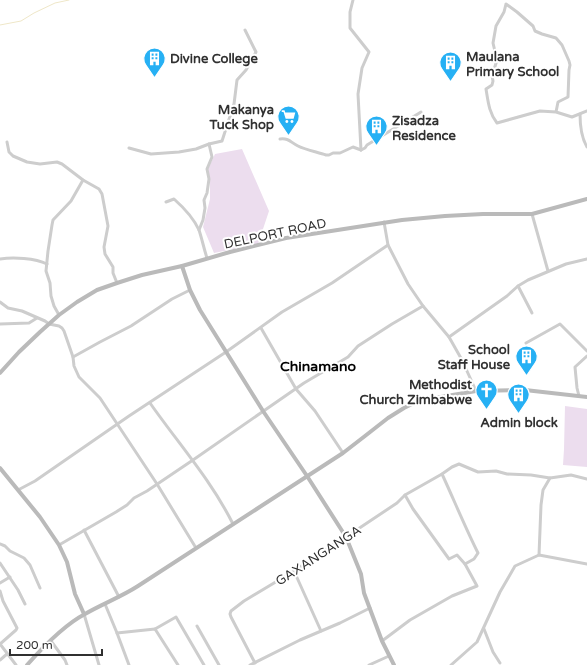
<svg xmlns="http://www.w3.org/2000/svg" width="587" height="665" font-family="'Varela Round',sans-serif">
	<rect width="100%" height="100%" fill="#fff"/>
	<!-- green -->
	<g fill="#ecddee">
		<polygon points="242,149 269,211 258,244 214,253 203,227 210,199 210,183 208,169 215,154"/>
		<polygon points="565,406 587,409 587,467 563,465 564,449"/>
	</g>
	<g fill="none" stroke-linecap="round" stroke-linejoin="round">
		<!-- stream -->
		<polyline stroke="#efe7c8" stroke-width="1" points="0,25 21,21 34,13 55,3 69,0"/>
		<!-- street -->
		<g stroke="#cdcdcd" stroke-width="3">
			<polyline points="353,0 350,12 350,28 369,52 362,68 358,94 361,150"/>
			<polyline points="470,67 492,76"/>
			<path d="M 556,112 L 558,102 L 568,97 L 569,70 L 570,65 L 569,61 L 562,45 L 556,38 L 542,34 L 535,31 L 533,26 L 517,12 L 506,4 L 504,12 L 496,26 L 493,43 L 497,60 L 492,76 L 493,81 L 492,85 L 486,89 C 488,101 489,113 497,123 L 540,111 L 556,112 L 572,117 L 587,111"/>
			<path d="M 580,114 C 580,125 581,137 587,147"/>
			<path d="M 280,139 C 289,138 290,142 298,146 C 306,150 317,152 326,155 L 329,155 L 333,153 L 340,153 L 353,147 L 361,150"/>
			<polyline points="7,142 9,152 13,156 27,162 40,164 57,162 62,164 83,180 99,189 102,194 108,226 104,247 105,254 113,267 113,273 117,283"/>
			<polyline points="129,148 151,154 179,152 196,149 209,144 222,141 234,104 237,80 246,70 256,52 245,30"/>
			<polyline points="361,150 365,148 367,145 421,112"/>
			<path d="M 166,202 L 174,199 C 183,207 194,219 199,230 C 202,239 204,249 207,258"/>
			<polyline points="532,214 548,271"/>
			<polyline points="384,222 388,245 408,284 423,306 449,337 462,360 476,391"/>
			<polyline points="199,230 203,220 205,208 204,200 207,193 209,179 207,169 212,157 209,144"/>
			<path d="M 0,259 C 13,257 35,258 47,264"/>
			<polyline points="518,286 532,313"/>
			<polyline points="0,302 8,308 22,311 45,321 49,324 59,326 62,328 64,331 73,357 74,366 79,377 100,398 157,484 196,548"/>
			<polyline points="59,315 54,306 51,296 50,283 46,271 48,251 52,225 53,220 71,201 83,180"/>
			<polyline points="0,324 29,323 37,318"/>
			<polyline points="261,328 296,389 315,411 343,453"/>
			<polyline points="449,337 507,296 518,286 528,280 566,264 587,259"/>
			<polyline points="526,343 560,324 587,351"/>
			<polyline points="73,357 100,342 131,326 172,299 190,290"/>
			<polyline points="579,396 577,388 575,367 587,356"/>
			<path d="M 150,403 C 178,443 211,480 233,524"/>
			<path d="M 442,474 C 454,500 465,527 478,553 L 474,559 L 465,564"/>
			<polyline points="18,490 35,481 129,416 226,352 282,312 332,283 388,245"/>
			<polyline points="84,530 119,597"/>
			<polyline points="0,544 5,546 10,551 24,558 30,565 40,588"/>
			<polyline points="59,545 116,512 127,505 134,498 147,491 193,460 304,383 348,357 358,346 392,324 423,306"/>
			<polyline points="539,555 541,505 543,490 550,478 571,475 587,479"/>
			<polyline points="0,563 18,590 25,604"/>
			<polyline points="294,571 321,631"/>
			<polyline points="0,583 10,577"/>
			<polyline points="0,591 3,601 17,628 16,630 0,644"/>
			<polyline points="105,604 117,633 129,665"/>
			<polyline points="84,614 99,665"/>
			<polyline points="197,626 219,665"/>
			<polyline points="155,629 176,617 204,665"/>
			<polyline points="484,629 493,652 500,663"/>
			<polyline points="117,633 155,629 178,665"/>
			<polyline points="51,641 65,660 67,665"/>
			<polyline points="382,641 410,620 452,596 477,586 465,564 457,555 449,559 413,509 405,495"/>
			<polyline points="0,644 16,665"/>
			<polyline points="0,660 7,654"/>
			<polyline points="255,663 231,617 230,614 231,611 244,601 294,571 334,544 346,537 397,503 405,495 442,474 452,467 459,464 478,472 496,471 507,474 531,475 550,478"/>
			<polyline points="250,665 300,640 340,623 370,608"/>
			<polyline points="369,665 389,656"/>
			<polyline points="451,665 477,642 500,592 515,566 539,555 587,564"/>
		</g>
		<!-- secondary -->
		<g stroke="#bababa" stroke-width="4">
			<polyline points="182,266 190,290 200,310 263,411 307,476 346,537 361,574 364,593 382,641 394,665"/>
			<polyline points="0,373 19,352 40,332 59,315 77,302 97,290 117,283 142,275 182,266 230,252 286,238 402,220 445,216 483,214 532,214 587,199"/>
			<polyline points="0,468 40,517 59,545 67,562 75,594 84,614"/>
			<path d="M 27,665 C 43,647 64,625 85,614 C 102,604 121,597 138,586 L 343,453 L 365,436 L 388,418 L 404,408 L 416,402 L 435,398 L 476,391 L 525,390 L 587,397"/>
		</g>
	</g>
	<!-- icons -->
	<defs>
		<symbol id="building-pin" viewBox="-11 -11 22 30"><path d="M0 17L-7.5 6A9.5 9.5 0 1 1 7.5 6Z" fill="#26b0f4" stroke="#fff"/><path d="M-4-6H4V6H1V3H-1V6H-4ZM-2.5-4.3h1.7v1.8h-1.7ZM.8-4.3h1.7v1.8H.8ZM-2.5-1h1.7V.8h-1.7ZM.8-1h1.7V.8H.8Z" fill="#fff"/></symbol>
		<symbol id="supermarket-pin" viewBox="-11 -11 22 30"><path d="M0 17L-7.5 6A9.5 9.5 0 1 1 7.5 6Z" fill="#26b0f4" stroke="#fff"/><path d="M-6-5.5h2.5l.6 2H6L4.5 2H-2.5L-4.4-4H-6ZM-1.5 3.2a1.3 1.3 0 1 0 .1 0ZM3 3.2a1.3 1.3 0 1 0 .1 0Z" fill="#fff"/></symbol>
		<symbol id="church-pin" viewBox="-11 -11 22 30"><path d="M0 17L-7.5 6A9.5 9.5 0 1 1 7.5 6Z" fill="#26b0f4" stroke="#fff"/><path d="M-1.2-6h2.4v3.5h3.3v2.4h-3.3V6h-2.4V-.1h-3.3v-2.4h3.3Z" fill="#fff"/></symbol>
	</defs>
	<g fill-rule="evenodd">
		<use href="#building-pin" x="142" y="46" width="25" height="34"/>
		<use href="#building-pin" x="438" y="50" width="25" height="34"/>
		<use href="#supermarket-pin" x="276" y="104" width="25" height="34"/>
		<use href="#building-pin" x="364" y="114" width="25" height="34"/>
		<use href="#building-pin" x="514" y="344" width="25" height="34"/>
		<use href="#church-pin" x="474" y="378" width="25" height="34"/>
		<use href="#building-pin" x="506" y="382" width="25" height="34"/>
	</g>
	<g text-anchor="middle" stroke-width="4" stroke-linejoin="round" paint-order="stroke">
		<!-- poi labels -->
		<g font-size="13" font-weight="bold" fill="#303030" stroke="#fff" text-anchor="start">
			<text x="466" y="61">Maulana<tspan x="466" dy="15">Primary School</tspan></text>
			<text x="170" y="63">Divine College</text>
			<text x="274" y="114" text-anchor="end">Makanya<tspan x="274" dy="15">Tuck Shop</tspan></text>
			<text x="392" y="125">Zisadza<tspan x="392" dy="15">Residence</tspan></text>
			<text x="510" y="354" text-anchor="end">School<tspan x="510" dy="15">Staff House</tspan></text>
			<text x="472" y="389" text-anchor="end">Methodist<tspan x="472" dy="15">Church Zimbabwe</tspan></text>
			<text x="519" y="427" text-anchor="middle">Admin block</text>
		</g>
		<!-- street labels -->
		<g font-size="13" fill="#303030" stroke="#fff">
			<text transform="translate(275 233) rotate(-12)" y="5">DELPORT ROAD</text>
			<text transform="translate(318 555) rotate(-33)" y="5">GAXANGANGA</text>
		</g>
		<!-- neighbourhood labels -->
		<g font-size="14" font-weight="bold" fill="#000" stroke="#fff">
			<text x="318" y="371">Chinamano</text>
		</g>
	</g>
	<!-- scale -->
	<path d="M10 649v6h92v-6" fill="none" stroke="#303030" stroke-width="2"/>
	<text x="16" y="649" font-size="12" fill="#303030" stroke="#ffffff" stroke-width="3" paint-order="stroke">200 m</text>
</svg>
